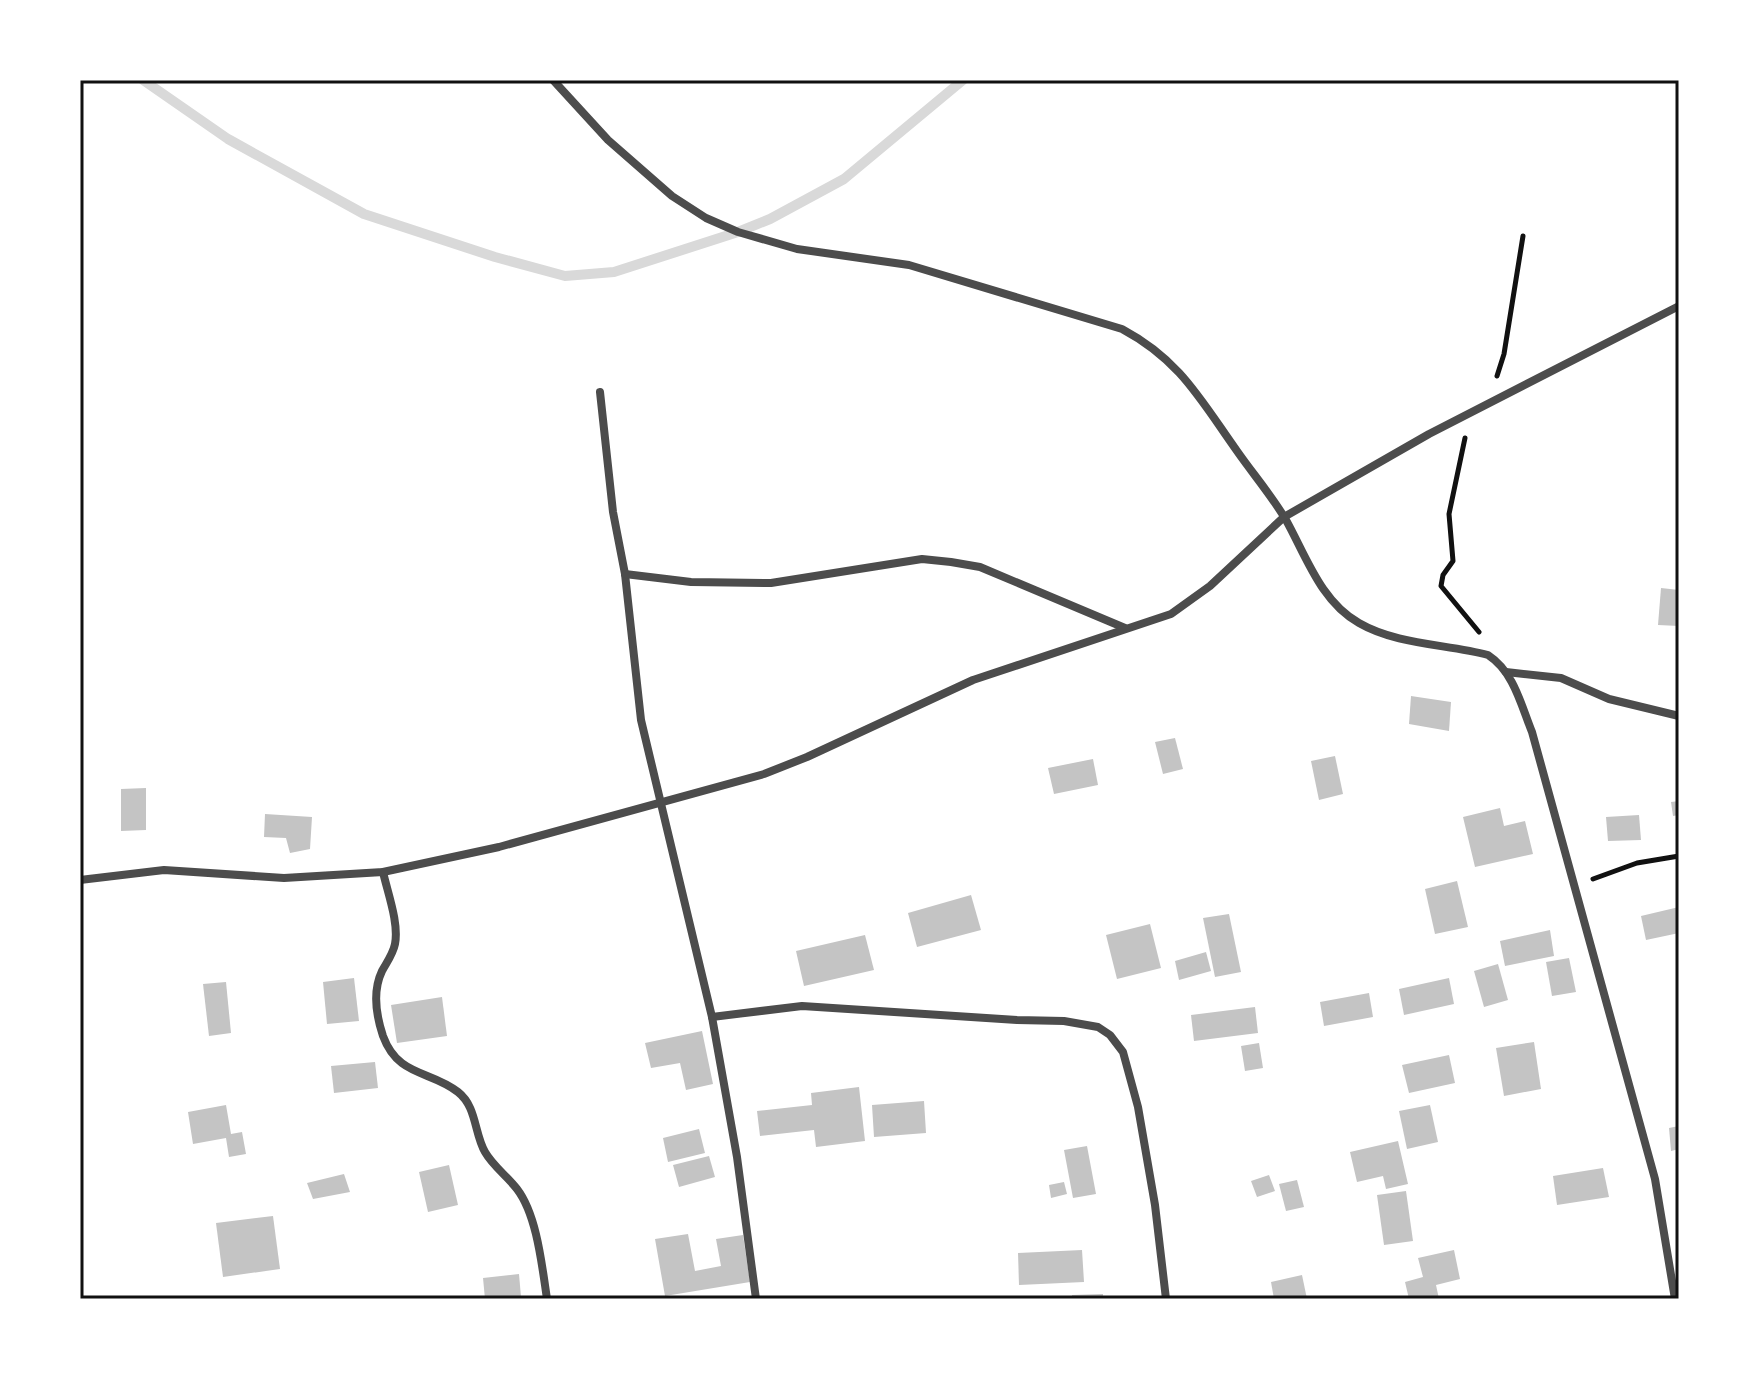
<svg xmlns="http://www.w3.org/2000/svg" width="1759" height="1379" font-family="'Playfair Display',serif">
	<rect width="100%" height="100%" fill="#fff"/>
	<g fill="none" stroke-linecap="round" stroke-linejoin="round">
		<!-- stream -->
		<polyline stroke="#d9d9d9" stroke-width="10" points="143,80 228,139 364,214 495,257 565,276 614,272 738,232 770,219 844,179 963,80"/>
	</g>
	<!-- building -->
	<g fill="#c4c4c4">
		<polygon points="1661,588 1679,590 1679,626 1658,625"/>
		<polygon points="1411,696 1451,702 1449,731 1409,724"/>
		<polygon points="1175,738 1183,769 1163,774 1155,742"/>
		<polygon points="1335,756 1343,794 1319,800 1311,761"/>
		<polygon points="1093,759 1098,785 1054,794 1048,768"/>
		<polygon points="146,788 146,830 121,831 121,789"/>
		<polygon points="1679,801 1679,815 1673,816 1671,802"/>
		<polygon points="1500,808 1504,826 1525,821 1533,854 1475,867 1463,817"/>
		<polygon points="265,814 312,817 310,849 290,853 286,838 264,837"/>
		<polygon points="1639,815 1641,840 1608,841 1606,817"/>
		<polygon points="1457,881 1468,927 1435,934 1425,889"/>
		<polygon points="971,895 981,930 917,947 908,913"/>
		<polygon points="1679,907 1679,933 1646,940 1641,916"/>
		<polygon points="1229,914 1241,972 1215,977 1203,918"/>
		<polygon points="1150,924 1161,968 1117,979 1106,935"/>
		<polygon points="1550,930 1554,956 1505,966 1500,941"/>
		<polygon points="865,935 874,970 804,986 796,951"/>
		<polygon points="1206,952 1211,971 1179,980 1175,961"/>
		<polygon points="1569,958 1576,992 1552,996 1546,962"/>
		<polygon points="1498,964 1508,1000 1484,1007 1474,971"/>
		<polygon points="354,978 359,1021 327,1024 323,982"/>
		<polygon points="1449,978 1454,1004 1404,1015 1399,989"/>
		<polygon points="226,982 231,1033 209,1036 203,984"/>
		<polygon points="1369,993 1373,1017 1324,1026 1320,1002"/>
		<polygon points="442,997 447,1036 397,1043 391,1005"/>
		<polygon points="1255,1007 1258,1033 1194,1041 1191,1015"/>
		<polygon points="702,1031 713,1084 686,1090 680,1063 651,1068 645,1043"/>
		<polygon points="1534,1042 1541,1089 1504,1096 1496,1048"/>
		<polygon points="1259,1043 1263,1068 1245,1071 1241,1046"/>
		<polygon points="1449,1055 1455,1083 1409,1093 1402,1065"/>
		<polygon points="375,1062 378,1088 334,1093 331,1066"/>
		<polygon points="859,1087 865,1141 816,1147 814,1130 760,1136 757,1111 812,1105 811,1093"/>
		<polygon points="924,1101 926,1133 874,1137 872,1105"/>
		<polygon points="226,1105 231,1134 242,1132 246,1154 229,1157 226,1138 193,1144 188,1112"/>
		<polygon points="1430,1105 1438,1142 1407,1149 1399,1111"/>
		<polygon points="1679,1126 1679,1149 1671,1151 1669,1128"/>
		<polygon points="699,1129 705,1153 668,1162 663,1138"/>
		<polygon points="1398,1141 1408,1184 1386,1189 1383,1176 1357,1182 1350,1152"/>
		<polygon points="1087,1146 1096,1194 1073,1198 1064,1150"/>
		<polygon points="709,1156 715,1177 679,1187 673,1165"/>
		<polygon points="449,1165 458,1205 428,1212 419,1172"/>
		<polygon points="1603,1168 1609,1197 1557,1205 1553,1176"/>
		<polygon points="344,1174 350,1192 313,1199 307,1183"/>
		<polygon points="1269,1175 1275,1191 1257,1197 1251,1181"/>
		<polygon points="1297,1180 1304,1207 1286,1211 1279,1184"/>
		<polygon points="1064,1182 1067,1194 1051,1198 1049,1185"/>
		<polygon points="1406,1191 1413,1241 1384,1245 1377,1195"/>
		<polygon points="273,1216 280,1269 223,1277 216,1223"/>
		<polygon points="688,1234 695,1271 721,1266 716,1239 743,1235 750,1282 665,1296 655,1239"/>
		<polygon points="1082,1250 1084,1282 1019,1285 1018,1253"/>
		<polygon points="1454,1250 1460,1279 1436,1285 1439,1299 1409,1299 1405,1282 1423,1277 1418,1258"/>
		<polygon points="519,1274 521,1297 485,1299 483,1278"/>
		<polygon points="1302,1275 1307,1299 1274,1299 1271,1282"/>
		<polygon points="1103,1294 1103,1299 1072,1299 1072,1295"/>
	</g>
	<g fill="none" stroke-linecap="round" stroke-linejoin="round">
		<!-- path -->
		<g stroke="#111" stroke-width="5">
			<polyline points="1497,376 1504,354 1523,236"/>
			<polyline points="1465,438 1449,514 1453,561 1443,575 1441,586 1479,632"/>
			<polyline points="1593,879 1637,863 1679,856"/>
		</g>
		<!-- minor -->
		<g stroke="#4c4c4c" stroke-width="8">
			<path d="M 553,80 L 608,140 L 672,196 L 706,218 L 738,232 L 797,249 L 909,265 L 1122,329 C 1180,360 1200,399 1237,451 C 1253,474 1272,496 1286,520 C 1306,556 1321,602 1359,623 C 1397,645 1447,644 1488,655 C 1514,672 1521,705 1532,732 L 1655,1179 L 1675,1299"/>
			<polyline points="600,392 613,512 625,574 641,720 712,1017 737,1157 756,1299"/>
			<polyline points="625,574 691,582 771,583 922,559 951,562 980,567 1125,628"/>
			<polyline points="1506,672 1561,678 1609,699 1679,716"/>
			<path d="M 383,872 C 388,894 399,923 395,944 C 393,954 387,962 382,971 C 372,992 376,1015 383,1036 C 398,1077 430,1070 458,1092 C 477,1107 474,1133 485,1152 C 493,1166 507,1176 517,1189 C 537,1215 542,1266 547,1299"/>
			<polyline points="80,880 164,870 284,878 383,872 499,847 764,774 807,757 973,680 1171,614 1210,586 1284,517 1429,434 1679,306"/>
			<polyline points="712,1017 802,1006 1017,1020 1064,1021 1098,1027 1110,1035 1123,1052 1138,1107 1155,1205 1166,1299"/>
		</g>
	</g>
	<!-- border -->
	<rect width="1759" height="1379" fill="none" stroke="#ffffff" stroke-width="164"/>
	<rect x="82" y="82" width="1595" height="1215" fill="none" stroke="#111" stroke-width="3"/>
</svg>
